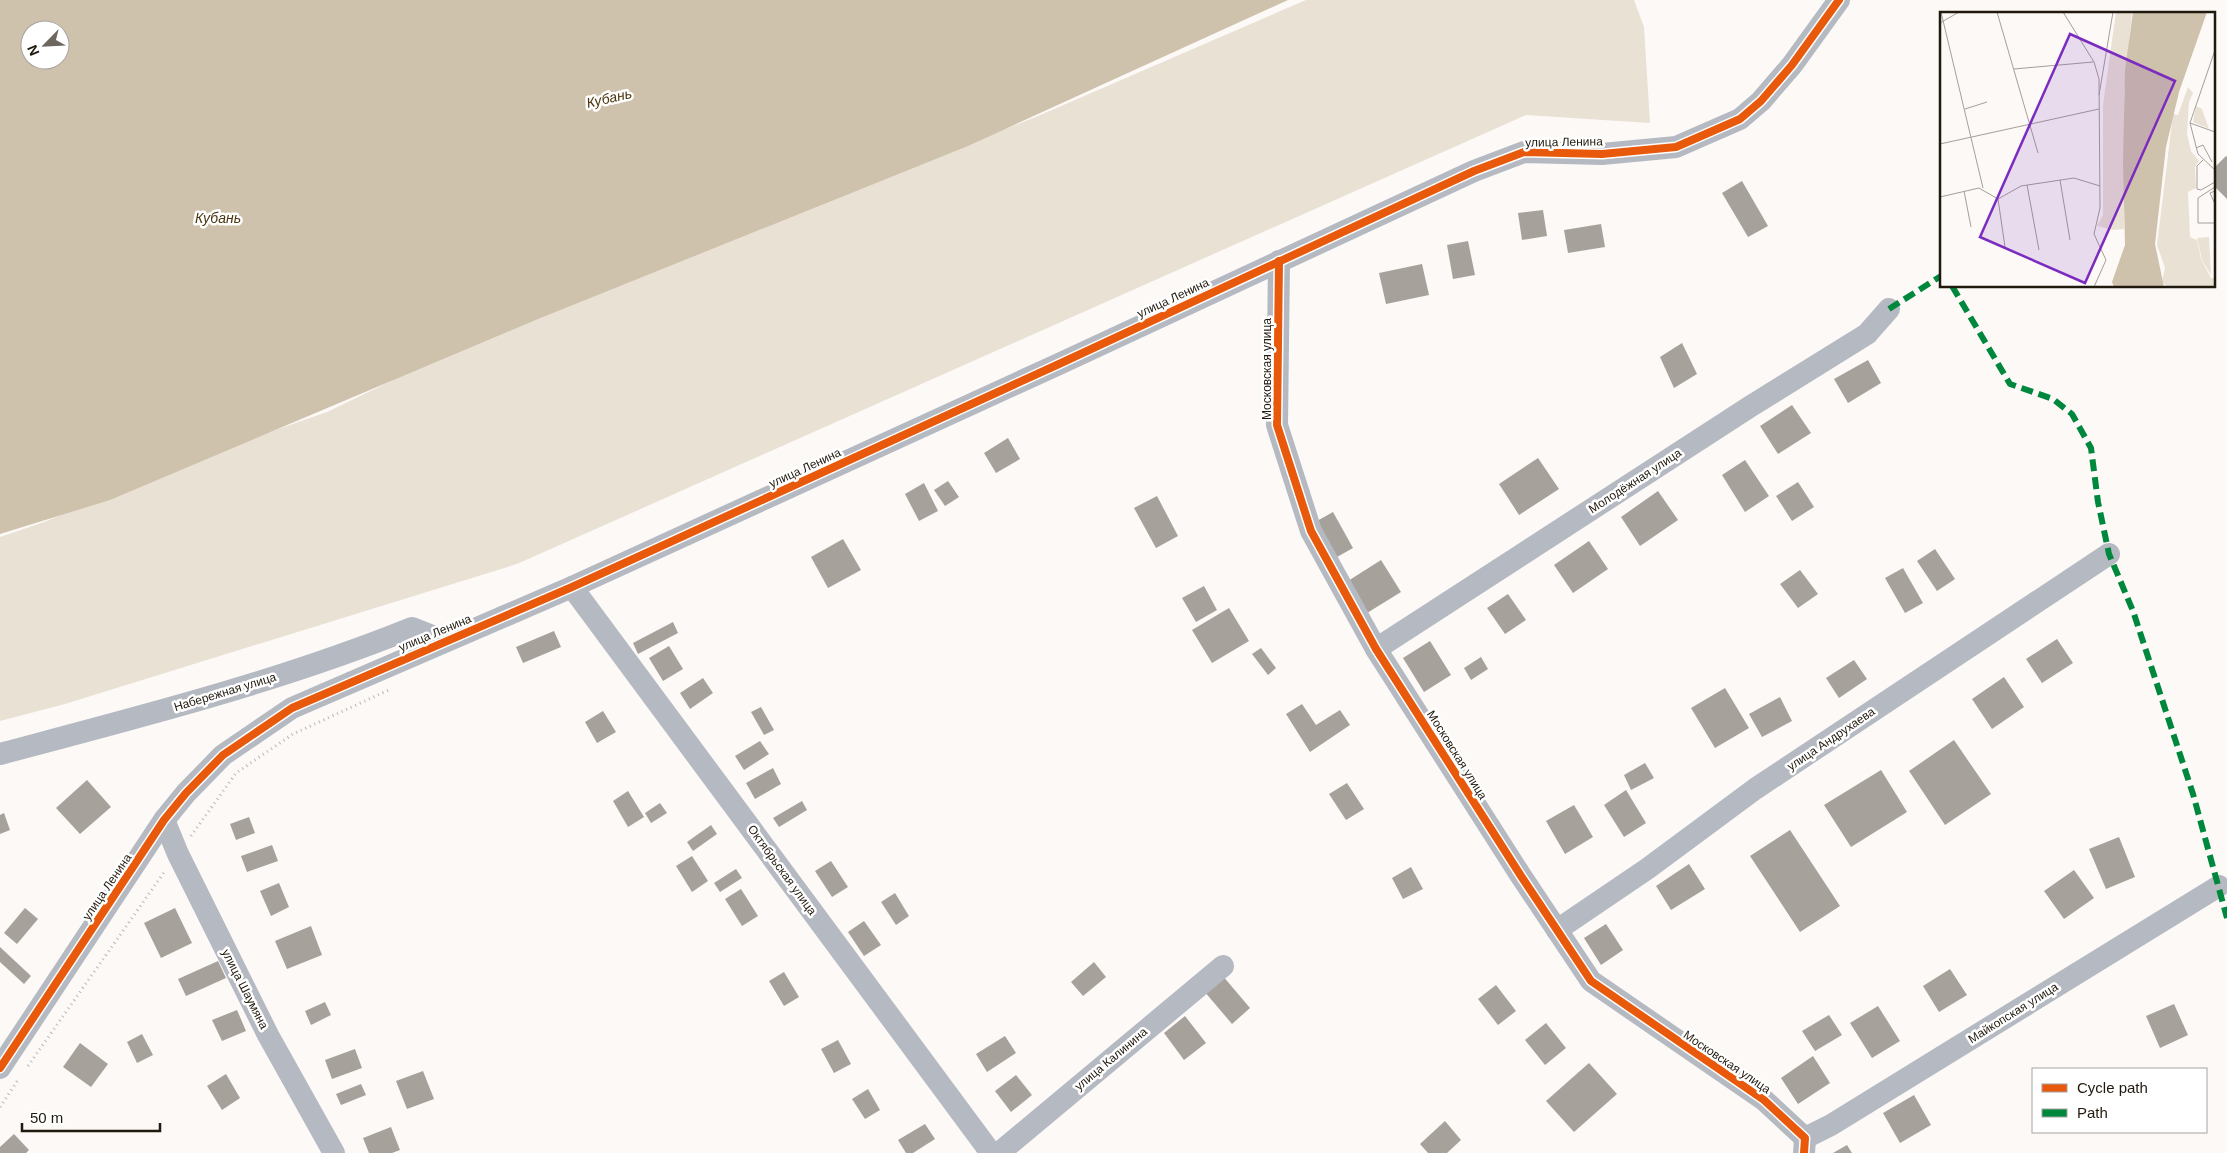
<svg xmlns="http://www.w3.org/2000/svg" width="2227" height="1153" font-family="Helvetica,sans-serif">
	<rect width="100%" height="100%" fill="#fcf9f6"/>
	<!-- green -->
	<polygon fill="#eae1d5" points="1306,0 1634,0 1644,27 1650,123 1526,115 517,564 65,704 0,721 0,537 44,522 221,449 327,412 499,329 1038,116"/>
	<!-- water -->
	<path fill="#cfc2ac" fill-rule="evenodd" d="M 0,0 L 1288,0 L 968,146 L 538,319 L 110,500 L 0,534 ZM 30,30 L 60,30 L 60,60 L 30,60 Z"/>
	<!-- building -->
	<g fill="#a6a19b">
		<polygon points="2226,156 2227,157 2227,199 2213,185 2213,169"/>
		<polygon points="1742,181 1768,226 1748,237 1722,193"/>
		<polygon points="1543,210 1547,236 1522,240 1518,213"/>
		<polygon points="1601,224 1605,247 1568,253 1564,230"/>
		<polygon points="1468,241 1475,275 1453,279 1447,245"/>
		<polygon points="1422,264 1429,295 1386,304 1379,273"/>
		<polygon points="1682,343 1697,374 1674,388 1660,357"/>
		<polygon points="1868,360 1881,383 1848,403 1834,379"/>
		<polygon points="1792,405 1811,433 1778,454 1760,426"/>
		<polygon points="1008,438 1020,459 996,473 984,453"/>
		<polygon points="1538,458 1559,489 1519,515 1499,484"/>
		<polygon points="1745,460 1769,496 1745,512 1722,475"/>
		<polygon points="948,481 959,497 945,506 934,490"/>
		<polygon points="1798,482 1814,507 1792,521 1776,496"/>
		<polygon points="924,483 938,511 919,521 905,494"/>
		<polygon points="1658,491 1678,520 1640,546 1621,517"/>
		<polygon points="1157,496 1178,536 1156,548 1134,508"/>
		<polygon points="1333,512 1353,548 1337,557 1317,521"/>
		<polygon points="843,539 861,570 828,588 811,557"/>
		<polygon points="1589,541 1608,569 1573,593 1554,565"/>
		<polygon points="1935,549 1955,579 1937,591 1917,561"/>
		<polygon points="1381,560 1401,592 1367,613 1348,581"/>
		<polygon points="1903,568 1923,603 1905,613 1885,578"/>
		<polygon points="1800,570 1818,594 1798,608 1780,584"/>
		<polygon points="1204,586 1217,610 1196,622 1182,598"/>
		<polygon points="1508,594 1526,620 1505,634 1487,608"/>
		<polygon points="1229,608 1249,641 1212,663 1192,630"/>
		<polygon points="673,622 678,633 638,654 633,643"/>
		<polygon points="554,631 561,647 523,663 516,647"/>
		<polygon points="2057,639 2073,663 2042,683 2026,659"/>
		<polygon points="1430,641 1451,675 1424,692 1403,658"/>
		<polygon points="669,646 683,669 663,681 649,658"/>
		<polygon points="1261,648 1276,668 1268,675 1252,654"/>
		<polygon points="1481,657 1488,669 1471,680 1464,668"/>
		<polygon points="1854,660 1867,679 1839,698 1826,678"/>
		<polygon points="2004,677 2024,707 1992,729 1972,699"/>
		<polygon points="703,678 713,693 690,709 680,693"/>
		<polygon points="1725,688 1749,728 1715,748 1691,708"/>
		<polygon points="1780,697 1792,721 1762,737 1749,714"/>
		<polygon points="1302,704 1316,725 1340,710 1350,725 1310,752 1286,714"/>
		<polygon points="761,707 774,730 764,735 751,712"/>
		<polygon points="603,711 616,732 597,743 585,722"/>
		<polygon points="1954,740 1991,794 1945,825 1909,771"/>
		<polygon points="760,741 769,754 744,770 735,756"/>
		<polygon points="1645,763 1654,778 1631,790 1624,775"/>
		<polygon points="773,768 781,784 755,799 746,783"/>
		<polygon points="1881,770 1907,812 1851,847 1824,805"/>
		<polygon points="87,780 111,807 80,834 56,808"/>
		<polygon points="1347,783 1364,809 1346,820 1329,794"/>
		<polygon points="1626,790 1646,823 1624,837 1604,805"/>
		<polygon points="628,791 644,817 628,827 613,801"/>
		<polygon points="802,801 807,810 779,827 773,818"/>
		<polygon points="660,803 667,813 651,823 645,813"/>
		<polygon points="1574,805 1593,837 1565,854 1546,821"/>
		<polygon points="4,813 10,830 0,834 0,815"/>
		<polygon points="249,817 255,833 236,840 230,824"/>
		<polygon points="711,825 717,834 693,851 687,842"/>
		<polygon points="1790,830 1840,906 1800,932 1750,856"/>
		<polygon points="2119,837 2135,877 2106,889 2089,849"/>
		<polygon points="272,845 278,861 247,872 241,856"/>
		<polygon points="692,856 708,881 692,892 676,866"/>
		<polygon points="831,861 848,887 832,897 815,871"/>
		<polygon points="1689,864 1705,889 1671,910 1656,886"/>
		<polygon points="1411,867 1423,889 1403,899 1392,878"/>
		<polygon points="736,869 742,878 720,892 714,883"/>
		<polygon points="2074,870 2094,898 2064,919 2044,891"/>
		<polygon points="279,883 289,907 271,916 260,891"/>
		<polygon points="741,889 758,916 742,926 725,899"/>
		<polygon points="895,893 909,916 896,925 881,902"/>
		<polygon points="25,908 38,919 17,944 4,933"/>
		<polygon points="175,908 192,943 161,958 144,923"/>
		<polygon points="864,921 881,945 864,956 848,932"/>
		<polygon points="1606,924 1623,950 1601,965 1584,938"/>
		<polygon points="311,926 322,955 287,969 275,941"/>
		<polygon points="0,947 31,976 24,984 0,962"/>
		<polygon points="218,961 226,978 186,996 178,979"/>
		<polygon points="1094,962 1106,977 1083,996 1071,982"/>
		<polygon points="1950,969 1967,995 1939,1012 1923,986"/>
		<polygon points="784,972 799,997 784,1006 769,981"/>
		<polygon points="1222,975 1250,1008 1232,1024 1204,991"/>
		<polygon points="1496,985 1516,1011 1498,1025 1478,999"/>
		<polygon points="325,1002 331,1015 311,1025 305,1011"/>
		<polygon points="2174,1004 2188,1035 2160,1048 2146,1016"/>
		<polygon points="1878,1006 1900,1041 1872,1058 1850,1023"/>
		<polygon points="237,1010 246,1031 222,1041 212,1020"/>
		<polygon points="1829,1015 1842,1035 1815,1051 1802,1031"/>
		<polygon points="1185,1016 1206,1043 1184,1060 1164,1033"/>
		<polygon points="1546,1023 1566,1048 1545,1065 1525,1040"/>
		<polygon points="142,1034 153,1055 137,1063 127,1042"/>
		<polygon points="1005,1036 1016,1053 987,1072 976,1054"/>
		<polygon points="838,1040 851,1064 834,1073 821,1049"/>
		<polygon points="80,1043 108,1064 91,1087 63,1067"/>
		<polygon points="355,1049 362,1068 332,1079 325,1060"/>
		<polygon points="1813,1056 1830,1083 1798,1104 1781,1078"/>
		<polygon points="1589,1063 1617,1094 1574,1132 1546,1101"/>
		<polygon points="423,1071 434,1099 407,1109 396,1081"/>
		<polygon points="226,1074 240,1098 222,1110 207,1086"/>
		<polygon points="1016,1075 1032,1095 1011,1112 995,1091"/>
		<polygon points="361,1084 366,1095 341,1105 336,1094"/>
		<polygon points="868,1089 880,1110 865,1119 852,1099"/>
		<polygon points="1914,1095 1931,1125 1900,1143 1883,1113"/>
		<polygon points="1445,1121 1461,1140 1447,1153 1428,1153 1420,1144"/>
		<polygon points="925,1124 935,1139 913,1153 906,1153 898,1140"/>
		<polygon points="391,1127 400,1150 392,1153 369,1153 363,1138"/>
		<polygon points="14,1134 29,1150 26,1153 0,1153 0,1147"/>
		<polygon points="1847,1145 1852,1153 1833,1153"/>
	</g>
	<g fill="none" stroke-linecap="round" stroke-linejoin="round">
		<!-- path -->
		<g stroke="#b6b8bb" stroke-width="3" stroke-dasharray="1 4" stroke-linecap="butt">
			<polyline points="191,836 236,773 293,734 391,689"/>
			<polyline points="28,1066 165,871"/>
			<polyline points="0,1107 18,1080"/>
		</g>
		<!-- minor -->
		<g stroke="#b5b9c1" stroke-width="22">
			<polyline points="1279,261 1277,425 1311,531 1376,649 1521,876 1591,981 1764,1100 1805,1138 1804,1153"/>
			<polyline points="572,587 991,1153"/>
			<polyline points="1376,649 1751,406 1867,334 1889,309"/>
			<path d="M 0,754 C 139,717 278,682 412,628 L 445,641"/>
			<polyline points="164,820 178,854 268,1035 334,1153"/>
			<polyline points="1557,930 1647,869 1755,789 2109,554"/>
			<polyline points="0,1068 164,820 186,793 223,755 292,708 572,587 1059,364 1474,171 1524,152 1602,154 1676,147 1740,119 1761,101 1792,65 1839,0"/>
			<polyline points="1805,1138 1831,1125 2219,886"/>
			<polyline points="999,1153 1223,966"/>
		</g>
		<!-- quiet -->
		<g stroke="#00873e" stroke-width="6" stroke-dasharray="12 6" stroke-linecap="butt">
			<polyline points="1952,286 2010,384 2053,399 2072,414 2091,448 2098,502 2109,554 2133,611 2193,794 2227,918"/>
			<polyline points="1889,309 1941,276"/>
		</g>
		<defs>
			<g id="cycleway">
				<polyline points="1279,261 1277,425 1311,531 1376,649 1521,876 1591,981 1764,1100 1805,1138 1804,1153"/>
				<polyline points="0,1068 164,820 186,793 223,755 292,708 572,587 1059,364 1474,171 1524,152 1602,154 1676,147 1740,119 1761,101 1792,65 1839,0"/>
			</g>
		</defs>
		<!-- cycleway casing -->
		<use href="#cycleway" stroke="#fff" stroke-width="11"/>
		<!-- cycleway -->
		<use href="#cycleway" stroke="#e8590c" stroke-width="8"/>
	</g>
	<g text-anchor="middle" stroke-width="5" stroke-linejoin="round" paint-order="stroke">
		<!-- street labels -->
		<g font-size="12" fill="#20190e" stroke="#fff">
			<text transform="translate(1564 142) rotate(-1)" y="4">улица Ленина</text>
			<text transform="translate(1173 298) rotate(-25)" y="4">улица Ленина</text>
			<text transform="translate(1267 369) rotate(-90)" y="4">Московская улица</text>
			<text transform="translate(805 468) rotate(-25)" y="4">улица Ленина</text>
			<text transform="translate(1635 481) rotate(-33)" y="4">Молодёжная улица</text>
			<text transform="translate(435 633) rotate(-23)" y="4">улица Ленина</text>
			<text transform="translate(225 692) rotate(-17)" y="4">Набережная улица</text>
			<text transform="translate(1831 739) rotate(-34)" y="4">улица Андрухаева</text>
			<text transform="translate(1457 755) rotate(58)" y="4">Московская улица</text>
			<text transform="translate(782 870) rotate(54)" y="4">Октябрьская улица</text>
			<text transform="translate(107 887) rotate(-56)" y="4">улица Ленина</text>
			<text transform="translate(245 989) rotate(63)" y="4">улица Шаумяна</text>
			<text transform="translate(2013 1013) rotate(-32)" y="4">Майкопская улица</text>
			<text transform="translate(1111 1059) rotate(-40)" y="4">улица Калинина</text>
			<text transform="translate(1727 1062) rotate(34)" y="4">Московская улица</text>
		</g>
		<!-- water labels -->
		<g font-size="14" font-style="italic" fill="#4b360f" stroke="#fff">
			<text transform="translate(609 98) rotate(-13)" y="5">Кубань</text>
			<text x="218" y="223">Кубань</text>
		</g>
	</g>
	<!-- overview -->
	<g transform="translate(1940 12)">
		<rect width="275" height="275" fill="#fcf9f6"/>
		<path d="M 176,0 L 192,0 L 184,82 L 184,217 L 173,218 L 157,214 L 163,203 L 163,93 ZM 248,75 L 253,81 L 249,90 L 247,122 L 251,139 L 259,149 L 255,155 L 256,176 L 248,180 L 250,225 L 257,228 L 261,247 L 271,266 L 275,266 L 275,275 L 228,275 L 222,270 L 225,256 L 217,233 L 228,143 L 233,102 L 238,103 ZM 256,94 L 262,97 L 269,117 L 253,110 ZM 269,225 L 271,263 L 262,248 L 257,226 Z" fill="#eae1d5"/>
		<path d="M 193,0 L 267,0 L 239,80 L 226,135 L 215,232 L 224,275 L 174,275 L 172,270 L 185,233 L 183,151 L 185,58 Z" fill="#cfc2ac"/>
		<path fill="none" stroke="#a49f99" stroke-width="1" d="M 1,0 L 43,176M 57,0 L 98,141M 123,0 L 154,50 L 159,67 L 160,196 L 154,222 L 166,248 L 154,275M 0,11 L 19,0M 275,38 L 250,111 L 258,142 L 275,158M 74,57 L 153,50M 159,83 L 173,0M 25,97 L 47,90M 250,111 L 275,120M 0,132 L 159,97M 256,136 L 263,133 L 272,150M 263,148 L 257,154 L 257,177 L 261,178 L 275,170M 120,168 L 130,228M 87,173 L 99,238M 275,175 L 258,186 L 258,211 L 275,211M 24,179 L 31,215M 275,179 L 270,181 L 275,192M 0,185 L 39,176 L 58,187 L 81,174 L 134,166 L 160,174M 58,187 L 65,235"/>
		<path fill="#7b2cbf" fill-opacity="0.15" stroke="#7b2cbf" stroke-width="2.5" d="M 130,22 L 235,69 L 145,271 L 40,225 Z"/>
		<rect width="275" height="275" fill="none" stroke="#20190e" stroke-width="2.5"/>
	</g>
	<!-- legend -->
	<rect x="2032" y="1068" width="175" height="65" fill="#ffffff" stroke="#a6a39f"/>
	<rect x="2042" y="1084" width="25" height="8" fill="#e8590c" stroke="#a6a39f"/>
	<text x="2077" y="1093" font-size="15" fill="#20190e">Cycle path</text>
	<rect x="2042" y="1109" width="25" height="8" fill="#00873e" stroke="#a6a39f"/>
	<text x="2077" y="1118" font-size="15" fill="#20190e">Path</text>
	<!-- north arrow -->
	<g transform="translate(45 45) rotate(246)"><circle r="24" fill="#ffffff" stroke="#a6a39f"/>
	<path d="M0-4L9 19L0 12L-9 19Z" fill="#6d675f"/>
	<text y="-8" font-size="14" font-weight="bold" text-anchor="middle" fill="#20190e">N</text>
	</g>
	<!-- scale -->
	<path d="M22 1123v8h138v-8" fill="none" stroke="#20190e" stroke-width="2.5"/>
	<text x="30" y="1123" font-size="15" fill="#20190e" stroke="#ffffff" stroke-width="4" paint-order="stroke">50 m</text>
</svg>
